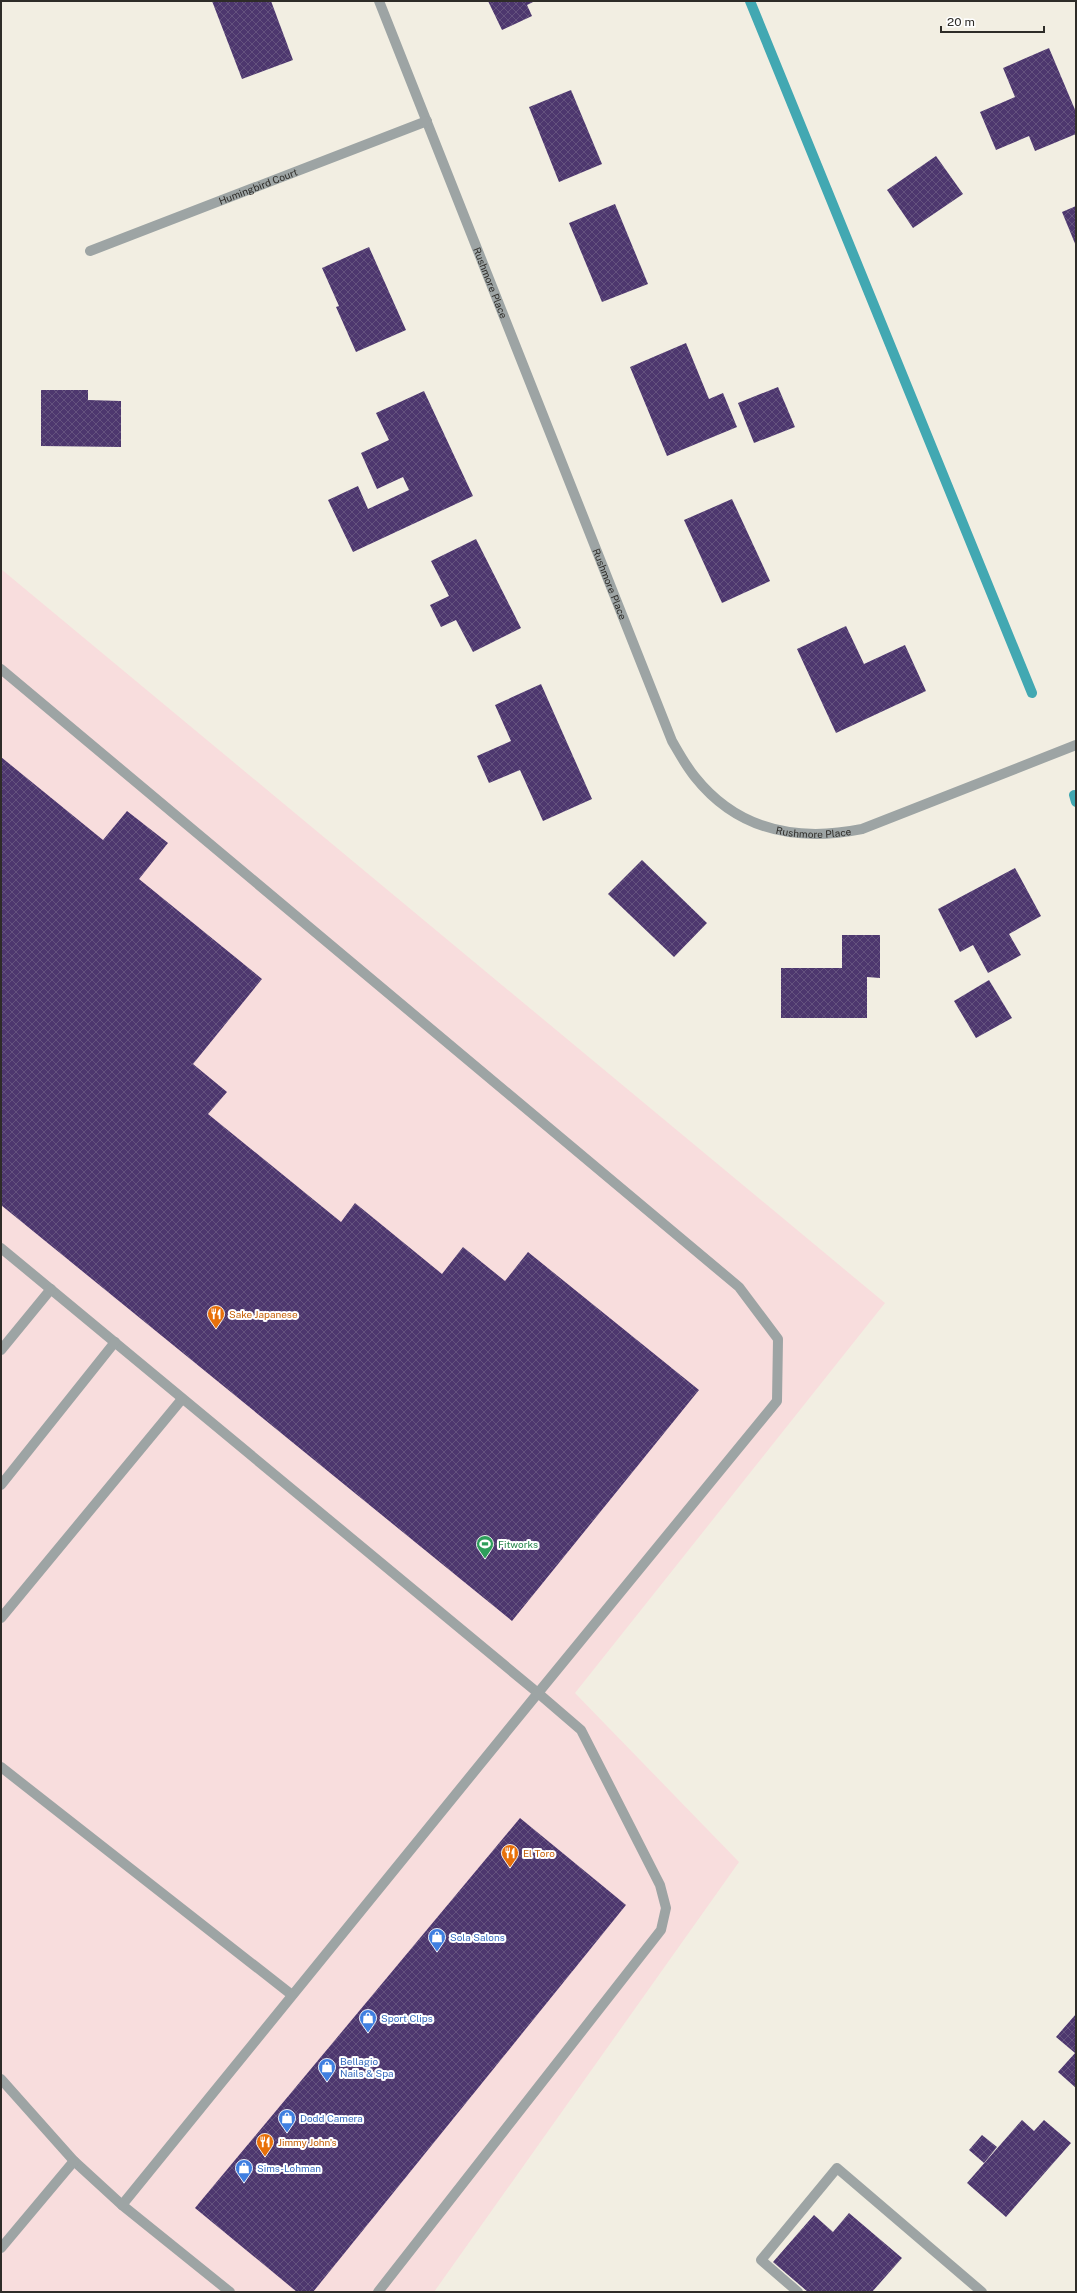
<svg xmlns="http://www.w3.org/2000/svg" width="1077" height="2293" font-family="'Public Sans',sans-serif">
	<defs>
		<pattern id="building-cross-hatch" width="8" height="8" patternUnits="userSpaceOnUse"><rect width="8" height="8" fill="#4d376e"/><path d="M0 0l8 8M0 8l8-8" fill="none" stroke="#64527e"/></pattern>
	</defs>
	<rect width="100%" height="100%" fill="#f2eee2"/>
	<!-- commercial -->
	<polygon fill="#f8dddd" points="1,569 885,1303 575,1693 739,1862 434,2292 1,2292"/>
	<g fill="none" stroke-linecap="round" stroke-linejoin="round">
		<!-- stream -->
		<g stroke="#42a8b2" stroke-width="10">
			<polyline points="750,1 1032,693"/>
			<polyline points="1074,795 1076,802"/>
		</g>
	</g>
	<!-- building -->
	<g fill="url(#building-cross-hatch)">
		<polygon points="212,1 271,1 293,60 242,79"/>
		<polygon points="488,1 535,1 527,5 532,16 502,30"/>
		<polygon points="1049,48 1076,112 1076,134 1035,151 1029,136 996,150 980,112 1015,97 1003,68"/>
		<polygon points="571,90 602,164 559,182 529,107"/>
		<polygon points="936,156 963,194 913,228 887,190"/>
		<polygon points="615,204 648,284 602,302 569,223"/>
		<polygon points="1076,206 1076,246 1062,212"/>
		<polygon points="369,247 406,330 356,352 336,307 339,306 322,268"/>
		<polygon points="686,343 709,399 723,393 737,427 667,456 630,367"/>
		<polygon points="778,387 795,427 754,443 738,403"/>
		<polygon points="41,390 88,390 88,400 121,401 121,447 41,446"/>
		<polygon points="424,391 473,496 353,552 328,500 358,486 368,509 409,490 403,477 377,489 361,453 389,440 376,413"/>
		<polygon points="732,499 770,581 722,603 684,520"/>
		<polygon points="476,539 521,628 473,652 456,620 441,627 430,605 449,596 431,561"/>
		<polygon points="846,626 864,664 905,645 926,691 836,733 797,649"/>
		<polygon points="541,684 592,799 543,821 520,770 489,783 477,756 511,741 495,705"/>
		<polygon points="1,757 103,840 127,811 168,843 139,879 262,979 193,1064 227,1092 208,1114 341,1222 355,1203 442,1274 463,1247 505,1281 528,1252 699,1390 512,1621 1,1205"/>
		<polygon points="642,860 707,923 674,957 608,894"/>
		<polygon points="1015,868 1041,916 1009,934 1021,955 988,973 973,945 960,952 938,909"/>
		<polygon points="842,935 880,935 880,978 867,977 867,1018 781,1018 781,968 842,968"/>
		<polygon points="989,980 1012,1018 976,1038 954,1001"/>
		<polygon points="520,1818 626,1905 313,2292 297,2292 195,2208"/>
		<polygon points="1076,2014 1076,2088 1058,2072 1075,2053 1056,2037"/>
		<polygon points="1022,2120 1034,2131 1044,2120 1071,2143 1006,2217 967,2183"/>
		<polygon points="982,2135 997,2147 984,2163 969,2150"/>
		<polygon points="849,2213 902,2258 872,2292 808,2292 773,2262 814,2215 833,2232"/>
	</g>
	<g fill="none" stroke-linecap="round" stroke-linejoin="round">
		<!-- minor -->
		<g stroke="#9da4a4" stroke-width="10">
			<path id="s1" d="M 379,1 L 672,741 C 679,753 686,766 695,777 C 738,831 797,842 862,829 L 1076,745"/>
			<path id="s2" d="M 90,251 L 427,121"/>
			<polyline points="1,669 739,1287 778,1339 777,1401 538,1693 1,1248"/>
			<polyline points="1,1350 51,1289"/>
			<polyline points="1,1485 115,1342"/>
			<polyline points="1,1618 182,1399"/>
			<polyline points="1,1767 292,1995"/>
			<polyline points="1,2079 74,2161 122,2205 230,2292"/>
			<polyline points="122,2205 538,1693 581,1730 660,1885 666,1908 661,1930 378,2292"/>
			<polyline points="1,2248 74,2161"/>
			<polyline points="798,2292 761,2260 837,2168 982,2292"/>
		</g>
	</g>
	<!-- icons -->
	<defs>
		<symbol id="restaurant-pin" viewBox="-11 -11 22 30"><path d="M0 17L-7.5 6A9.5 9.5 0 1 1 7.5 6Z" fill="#e8710a" stroke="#fff"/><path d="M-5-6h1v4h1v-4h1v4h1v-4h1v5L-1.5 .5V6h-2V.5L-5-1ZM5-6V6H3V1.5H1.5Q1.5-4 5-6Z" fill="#fff"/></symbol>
		<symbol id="stadium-pin" viewBox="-11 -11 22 30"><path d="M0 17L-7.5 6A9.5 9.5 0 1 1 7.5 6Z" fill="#2e9e5b" stroke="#fff"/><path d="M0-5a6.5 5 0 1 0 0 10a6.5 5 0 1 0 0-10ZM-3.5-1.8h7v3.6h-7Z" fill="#fff"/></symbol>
		<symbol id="shop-pin" viewBox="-11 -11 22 30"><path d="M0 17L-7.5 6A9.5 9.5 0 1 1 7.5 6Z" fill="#3f7fe0" stroke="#fff"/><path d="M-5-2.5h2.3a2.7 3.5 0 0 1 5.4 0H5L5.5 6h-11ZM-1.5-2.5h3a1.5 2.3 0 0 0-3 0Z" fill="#fff"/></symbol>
	</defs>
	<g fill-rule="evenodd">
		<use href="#restaurant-pin" x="206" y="1304" width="20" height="27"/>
		<use href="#stadium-pin" x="475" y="1534" width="20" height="27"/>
		<use href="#restaurant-pin" x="500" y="1843" width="20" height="27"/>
		<use href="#shop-pin" x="427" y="1927" width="20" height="27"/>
		<use href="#shop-pin" x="358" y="2008" width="20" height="27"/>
		<use href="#shop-pin" x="317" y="2057" width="20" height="27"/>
		<use href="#shop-pin" x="277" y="2108" width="20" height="27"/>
		<use href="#restaurant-pin" x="255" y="2132" width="20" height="27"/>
		<use href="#shop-pin" x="234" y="2158" width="20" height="27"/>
	</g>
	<g text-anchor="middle" stroke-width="4" stroke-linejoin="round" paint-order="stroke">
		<!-- street labels -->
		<g font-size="10" fill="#2e2c28" stroke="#fff">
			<text dy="4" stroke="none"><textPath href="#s2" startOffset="180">Humingbird Court</textPath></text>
			<text dy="4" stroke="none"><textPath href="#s1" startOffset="303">Rushmore Place</textPath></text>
			<text dy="4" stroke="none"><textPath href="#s1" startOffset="627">Rushmore Place</textPath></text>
			<text dy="4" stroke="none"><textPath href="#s1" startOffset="975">Rushmore Place</textPath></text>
		</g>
		<!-- food labels -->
		<g font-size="10" fill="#c56008" stroke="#fff" text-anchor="start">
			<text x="229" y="1318">Sake Japanese</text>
			<text x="523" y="1857">El Toro</text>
			<text x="278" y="2146">Jimmy John's</text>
		</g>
		<!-- leisure labels -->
		<g font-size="10" fill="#27864d" stroke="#fff" text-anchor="start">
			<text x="498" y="1548">Fitworks</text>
		</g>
		<!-- shop labels -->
		<g font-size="10" fill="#366cbe" stroke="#fff" text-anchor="start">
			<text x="450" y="1941">Sola Salons</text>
			<text x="381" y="2022">Sport Clips</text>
			<text x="340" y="2065">Bellagio<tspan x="340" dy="12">Nails &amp; Spa</tspan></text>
			<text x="300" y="2122">Dodd Camera</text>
			<text x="257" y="2172">Sims-Lohman</text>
		</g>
	</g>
	<!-- border -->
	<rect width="1077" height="2293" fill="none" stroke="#2e2c28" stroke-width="4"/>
	<!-- scale -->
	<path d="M941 26v6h103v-6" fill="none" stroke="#2e2c28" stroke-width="2"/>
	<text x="947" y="26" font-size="12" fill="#2e2c28" stroke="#ffffff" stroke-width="3" paint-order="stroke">20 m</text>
</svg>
